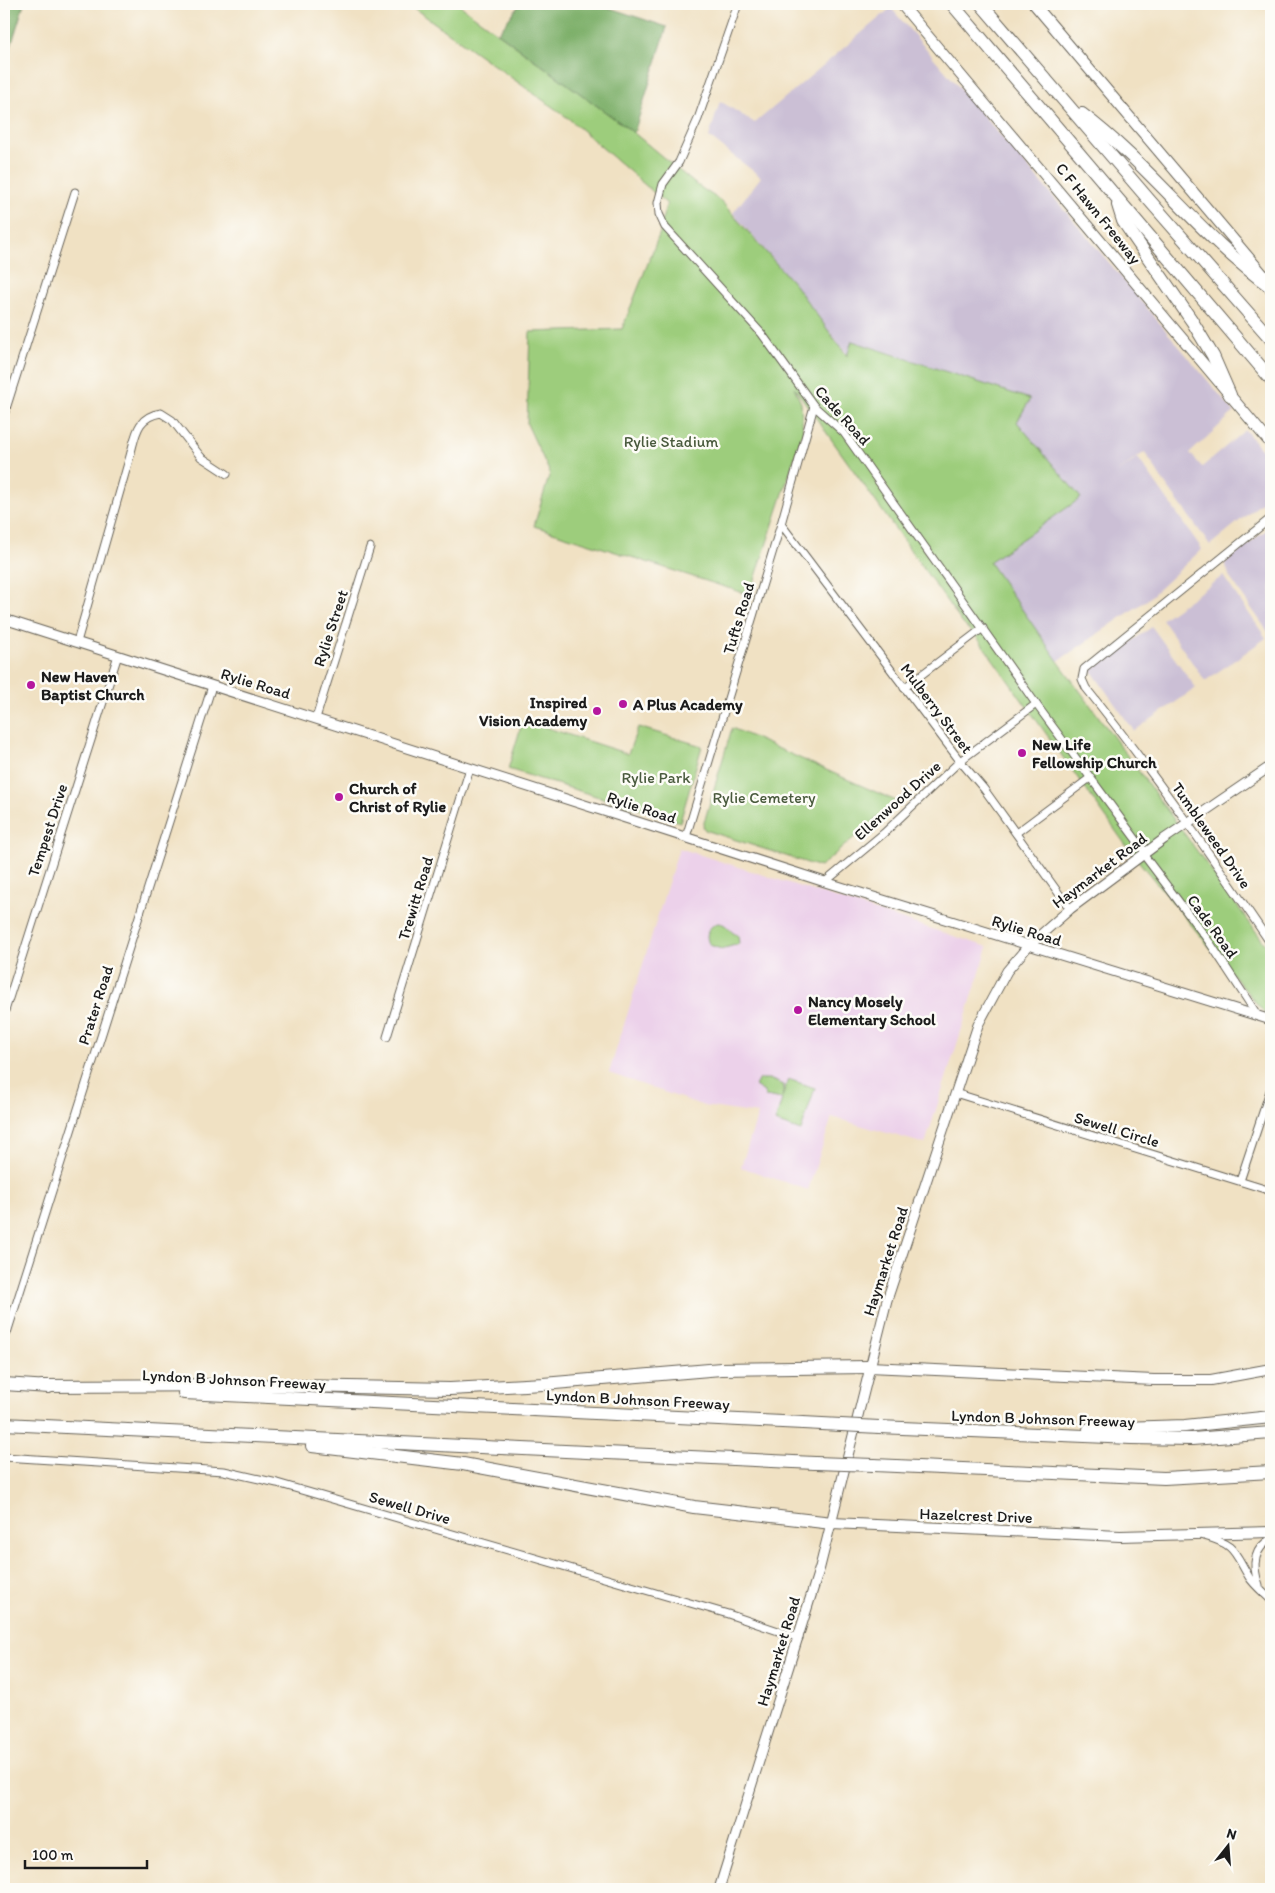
<svg xmlns="http://www.w3.org/2000/svg" width="1275" height="1893" font-family="Itim,sans-serif">
	<rect width="100%" height="100%" fill="#fdfcf7"/>
	<filter id="ink" filterUnits="userSpaceOnUse"><feTurbulence type="fractalNoise" baseFrequency=".02" numOctaves="2"/><feDisplacementMap in="SourceGraphic" scale="10" xChannelSelector="R" yChannelSelector="G"/><feConvolveMatrix kernelMatrix="1 2 1 2 8 2 1 2 1" color-interpolation-filters="sRGB"/></filter>
	<filter id="wash" filterUnits="userSpaceOnUse"><feTurbulence type="fractalNoise" baseFrequency=".0096" numOctaves="4" result="noise"/><feDisplacementMap in="SourceGraphic" scale="20" xChannelSelector="R" yChannelSelector="G"/><feGaussianBlur stdDeviation="1.12" result="paint"/><feColorMatrix in="noise" values="0 0 0 0 0 0 0 0 0 0 0 0 0 0 0 0 0 1.4 0 .05"/><feComposite in="paint" operator="in"/></filter>
	<g filter="url(#wash)">
		<rect width="100%" height="100%" fill="#f0e1c3"/>
		<!-- built -->
		<polygon fill="#ecd1ea" points="679,848 988,947 925,1144 832,1117 808,1190 741,1167 758,1114 704,1106 609,1073"/>
		<!-- industrial -->
		<g fill="#cbbfd5">
			<polygon points="891,8 1080,228 1234,412 1190,453 1202,467 1245,430 1271,461 1271,495 1210,545 1161,478 1145,452 1114,474 1138,458 1202,549 1147,600 1058,661 989,562 1080,498 1017,422 1030,399 853,341 848,356 795,285 733,213 761,177 709,137 720,101 755,123"/>
			<polygon points="1271,526 1271,636 1230,578 1225,563"/>
			<polygon points="1223,576 1266,638 1205,681 1162,619"/>
			<polygon points="1152,627 1196,688 1134,731 1091,670"/>
		</g>
		<!-- green -->
		<g fill="#9dcd7b" stroke="#5c744c">
			<polygon points="408,4 458,4 634,133 694,183 721,201 795,285 847,356 852,341 1030,399 1017,422 1081,498 989,562 1058,661 1271,952 1271,1021 1130,851 977,637 963,624 794,387 801,403 803,432 750,595 534,526 550,473 527,424 530,332 622,329 661,230 659,228 667,204 568,118"/>
			<polygon points="523,720 628,754 638,727 702,746 680,822 508,769"/>
			<polygon points="732,728 896,801 820,867 705,830 703,826"/>
			<path d="M 718,923 C 728,923 729,933 738,935 L 739,944 L 721,949 L 710,945 C 704,936 708,926 718,923 Z"/>
			<polygon points="759,1079 769,1079 784,1085 782,1098 788,1079 815,1088 801,1131 775,1122 782,1099 765,1096 764,1092 755,1086"/>
		</g>
		<!-- forest -->
		<g fill="#7eb06b" stroke="#4d6644">
			<polygon points="4,4 24,4 4,69"/>
			<polygon points="520,4 604,4 604,6 667,27 634,133 498,33"/>
		</g>
	</g>
	<g filter="url(#ink)">
		<g fill="none" stroke-linecap="round" stroke-linejoin="round">
			<defs>
				<g id="minor">
					<polyline points="738,4 698,119 679,162 663,184 658,203 659,214 665,227 762,334 814,406 844,433 1036,704 1146,853"/>
					<polyline points="4,415 75,192"/>
					<path d="M 1271,518 L 1084,669 L 1082,679 L 1086,688 C 1152,770 1212,857 1271,944"/>
					<polyline points="781,524 960,761 984,789 1070,909"/>
					<path d="M 77,642 L 130,456 C 136,435 136,417 161,413 L 172,420 L 201,457 L 227,474"/>
					<polyline points="904,688 983,628"/>
					<polyline points="316,718 370,547"/>
					<polyline points="1016,833 1090,778"/>
					<polyline points="686,837 781,524 814,406"/>
					<polyline points="1143,854 1210,943 1258,1016"/>
					<polyline points="825,882 884,833 960,761 1036,704"/>
					<polyline points="4,1014 118,655"/>
					<polyline points="387,1037 470,768"/>
					<polyline points="955,1093 1271,1191"/>
					<polyline points="1240,1181 1271,1088"/>
					<polyline points="7,1333 212,686"/>
					<polyline points="4,1457 224,1471 277,1483 728,1614 799,1638"/>
					<path d="M 1204,1536 C 1236,1545 1233,1550 1249,1577 C 1254,1585 1264,1593 1271,1600"/>
					<path d="M 1259,1585 C 1252,1566 1253,1549 1271,1539"/>
				</g>
				<g id="tertiary">
					<polyline points="4,619 825,882 1271,1020"/>
					<polyline points="719,1889 820,1567 887,1300 978,1025 1007,971 1028,946 1070,909 1164,839 1271,766"/>
				</g>
				<g id="secondary">
					<polyline points="901,4 1271,444"/>
					<polyline points="1034,4 1266,278"/>
					<polyline points="869,1367 1154,1380 1211,1380 1271,1369"/>
					<polyline points="832,1523 1120,1536 1271,1532"/>
				</g>
				<g id="motorway">
					<polyline points="952,4 1271,379"/>
					<polyline points="981,4 1150,201 1271,339"/>
					<path d="M 1082,114 C 1151,166 1201,237 1271,287"/>
					<polyline points="1118,205 1123,221 1192,321 1213,356 1230,395"/>
					<polyline points="4,1384 49,1387"/>
					<polyline points="42,1386 247,1385 450,1389 543,1384 721,1369 869,1367"/>
					<polyline points="184,1393 803,1423"/>
					<polyline points="4,1424 815,1463"/>
					<polyline points="879,1427 1131,1438 1192,1439 1271,1433"/>
					<polyline points="1089,1429 1185,1426 1271,1417"/>
					<polyline points="312,1446 463,1464 694,1507 832,1523"/>
					<polyline points="874,1465 1164,1478 1271,1472"/>
				</g>
			</defs>
			<!-- minor casing -->
			<use href="#minor" stroke="#666156" stroke-width="9"/>
			<!-- tertiary casing -->
			<use href="#tertiary" stroke="#666156" stroke-width="11"/>
			<!-- secondary casing -->
			<use href="#secondary" stroke="#666156" stroke-width="12"/>
			<!-- motorway casing -->
			<use href="#motorway" stroke="#666156" stroke-width="14"/>
			<!-- minor -->
			<use href="#minor" stroke="#fff" stroke-width="7"/>
			<!-- tertiary -->
			<use href="#tertiary" stroke="#fff" stroke-width="9"/>
			<!-- secondary -->
			<use href="#secondary" stroke="#fff" stroke-width="10"/>
			<!-- motorway -->
			<use href="#motorway" stroke="#fff" stroke-width="12"/>
			<defs>
				<g id="motorway-bridge">
					<polyline points="803,1423 879,1427"/>
					<polyline points="815,1463 874,1465"/>
				</g>
			</defs>
			<!-- motorway-bridge casing -->
			<use href="#motorway-bridge" stroke="#666156" stroke-width="14" stroke-linecap="butt"/>
			<!-- motorway-bridge -->
			<use href="#motorway-bridge" stroke="#fff" stroke-width="12"/>
		</g>
	</g>
	<!-- markers -->
	<g fill="#b5179e" stroke="#fdfcf7" stroke-width="2">
		<circle cx="31" cy="685" r="5"/>
		<circle cx="623" cy="704" r="5"/>
		<circle cx="597" cy="711" r="5"/>
		<circle cx="1022" cy="753" r="5"/>
		<circle cx="339" cy="797" r="5"/>
		<circle cx="798" cy="1010" r="5"/>
	</g>
	<g text-anchor="middle" stroke-width="5" stroke-linejoin="round" paint-order="stroke">
		<!-- street labels -->
		<g font-size="16" fill="#1c1c1c" stroke="#fdfcf7">
			<text transform="translate(1099 213) rotate(51)" y="6">C F Hawn Freeway</text>
			<text transform="translate(843 415) rotate(48)" y="6">Cade Road</text>
			<text transform="translate(738 618) rotate(-73)" y="6">Tufts Road</text>
			<text transform="translate(330 628) rotate(-72)" y="6">Rylie Street</text>
			<text transform="translate(256 683) rotate(17)" y="6">Rylie Road</text>
			<text transform="translate(937 708) rotate(53)" y="6">Mulberry Street</text>
			<text transform="translate(897 800) rotate(-42)" y="6">Ellenwood Drive</text>
			<text transform="translate(642 807) rotate(18)" y="6">Rylie Road</text>
			<text transform="translate(47 830) rotate(-72)" y="6">Tempest Drive</text>
			<text transform="translate(1212 835) rotate(55)" y="6">Tumbleweed Drive</text>
			<text transform="translate(1099 870) rotate(-37)" y="6">Haymarket Road</text>
			<text transform="translate(415 898) rotate(-73)" y="6">Trewitt Road</text>
			<text transform="translate(1213 926) rotate(54)" y="6">Cade Road</text>
			<text transform="translate(1027 930) rotate(17)" y="6">Rylie Road</text>
			<text transform="translate(95 1005) rotate(-72)" y="6">Prater Road</text>
			<text transform="translate(1117 1129) rotate(17)" y="6">Sewell Circle</text>
			<text transform="translate(885 1261) rotate(-72)" y="6">Haymarket Road</text>
			<text transform="translate(234 1379) rotate(3)" y="6">Lyndon B Johnson Freeway</text>
			<text transform="translate(638 1399) rotate(3)" y="6">Lyndon B Johnson Freeway</text>
			<text transform="translate(1043 1418) rotate(2)" y="6">Lyndon B Johnson Freeway</text>
			<text transform="translate(410 1507) rotate(16)" y="6">Sewell Drive</text>
			<text transform="translate(976 1515) rotate(2)" y="6">Hazelcrest Drive</text>
			<text transform="translate(778 1651) rotate(-73)" y="6">Haymarket Road</text>
		</g>
		<!-- park labels -->
		<g font-size="16" fill="#495a3d" stroke="#fdfcf7">
			<text x="671" y="447">Rylie Stadium</text>
			<text x="656" y="783">Rylie Park</text>
			<text x="764" y="803">Rylie Cemetery</text>
		</g>
		<!-- poi labels -->
		<g font-size="16" font-weight="bold" fill="#1c1c1c" stroke="#fdfcf7" text-anchor="start">
			<text x="41" y="682">New Haven<tspan x="41" dy="18">Baptist Church</tspan></text>
			<text x="587" y="708" text-anchor="end">Inspired<tspan x="587" dy="18">Vision Academy</tspan></text>
			<text x="633" y="710">A Plus Academy</text>
			<text x="1032" y="750">New Life<tspan x="1032" dy="18">Fellowship Church</tspan></text>
			<text x="349" y="794">Church of<tspan x="349" dy="18">Christ of Rylie</tspan></text>
			<text x="808" y="1007">Nancy Mosely<tspan x="808" dy="18">Elementary School</tspan></text>
		</g>
	</g>
	<!-- margin -->
	<rect width="1275" height="1893" fill="none" stroke="#fdfcf7" stroke-width="20"/>
	<!-- north arrow -->
	<g transform="translate(1228 1846) rotate(17)" stroke="#fdfcf7" stroke-width="4" paint-order="stroke">
	<path d="M0-4L9 19L0 12L-9 19Z" fill="#1c1c1c"/>
	<text y="-8" font-size="14" font-weight="bold" text-anchor="middle" fill="#1c1c1c">N</text>
	</g>
	<!-- scale -->
	<path d="M25 1860v8h122v-8" fill="none" stroke="#1c1c1c" stroke-width="2.5"/>
	<text x="32" y="1860" font-size="15" fill="#1c1c1c" stroke="#fdfcf7" stroke-width="4" paint-order="stroke">100 m</text>
</svg>
